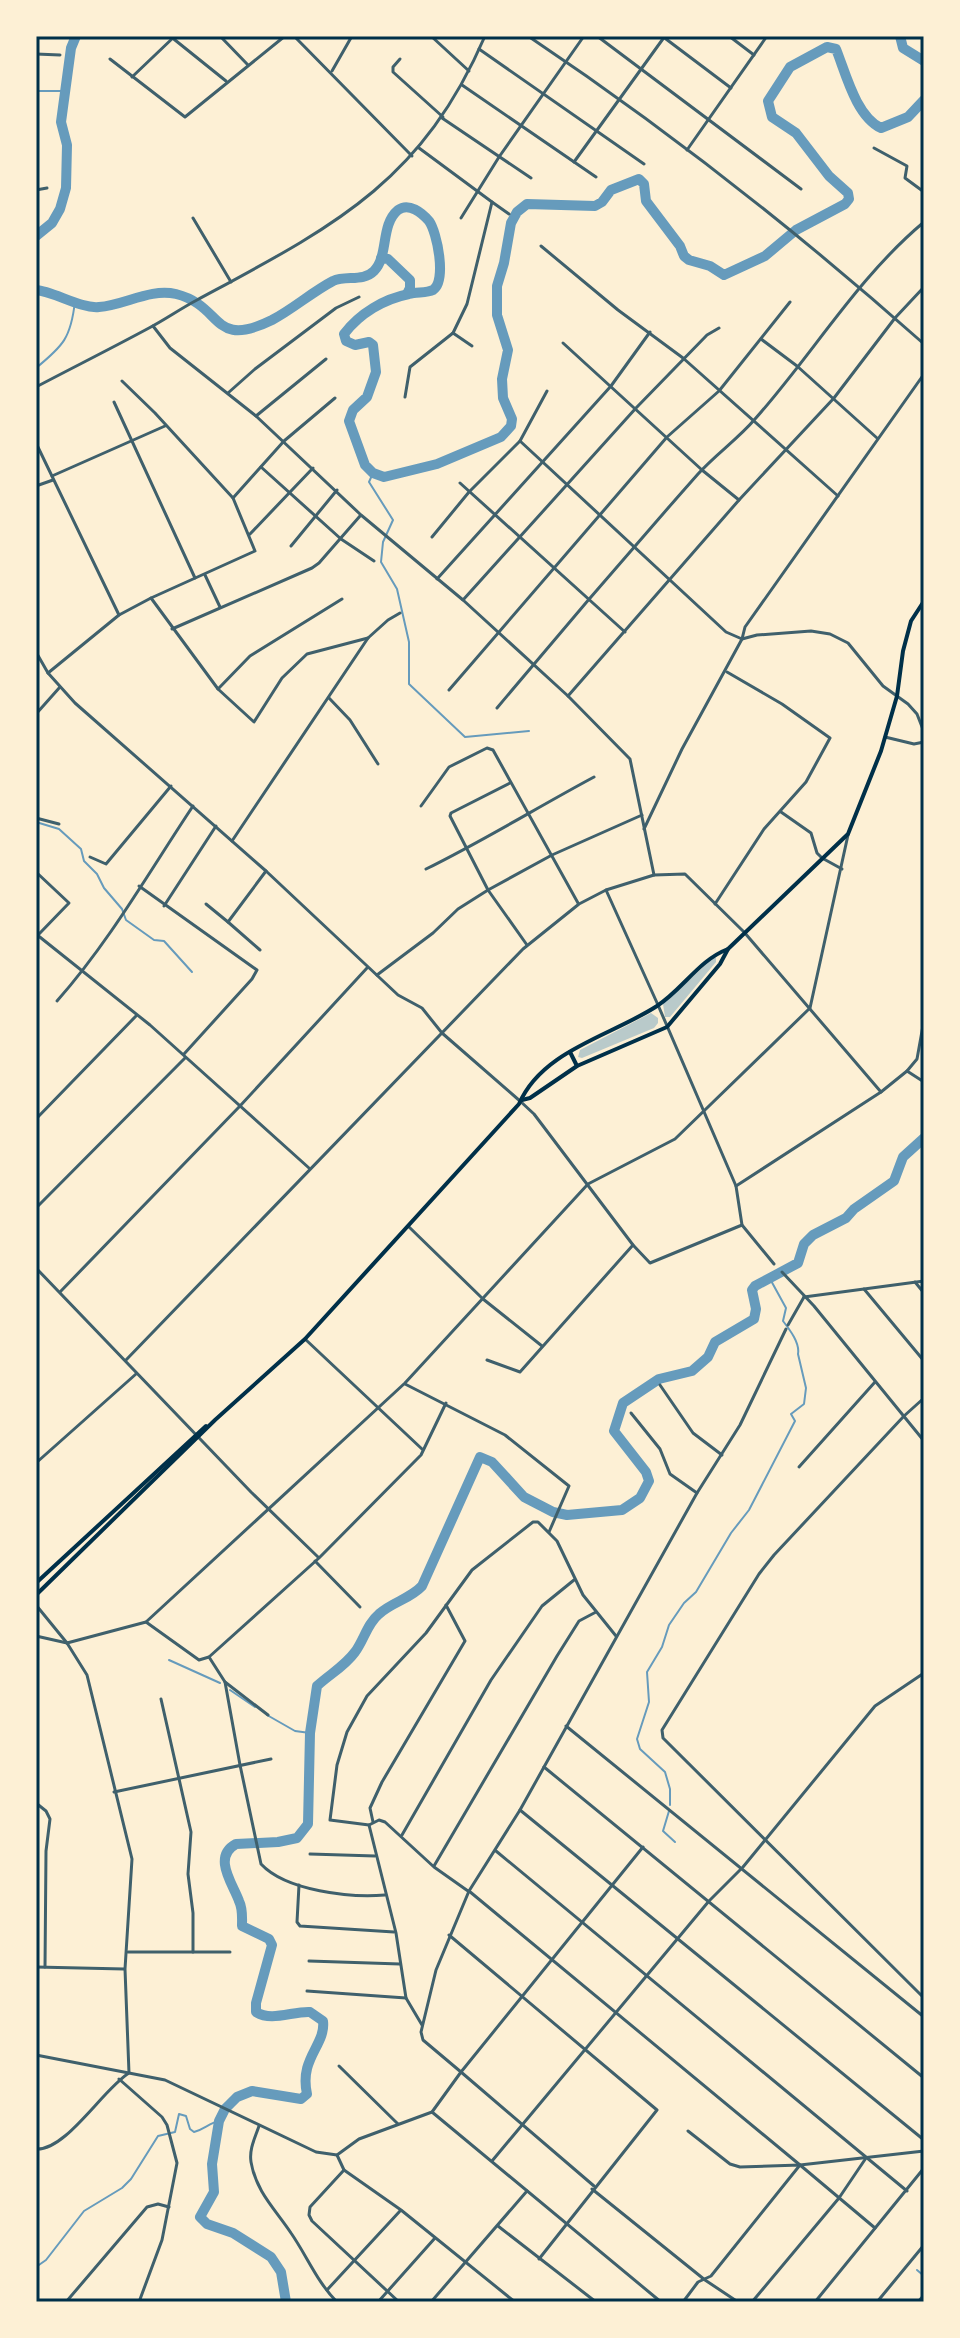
<svg xmlns="http://www.w3.org/2000/svg" width="960" height="2338" font-family="'Asap Condensed',sans-serif">
	<rect width="100%" height="100%" fill="#fdf0d5"/>
	<!-- green -->
	<g fill="#b9caca">
		<polygon points="713,958 716,958 716,962 670,1017 665,1017 663,1004"/>
		<polygon points="651,1013 658,1018 658,1023 654,1028 582,1058 578,1057 580,1050"/>
	</g>
	<g fill="none" stroke-linecap="round" stroke-linejoin="round">
		<!-- stream -->
		<g stroke="#669bbc" stroke-width="2">
			<polyline points="36,91 65,91"/>
			<path d="M 36,368 C 63,346 71,338 75,301"/>
			<polyline points="373,473 369,482 393,520 383,542 381,562 397,589 409,642 409,684 465,737 529,731"/>
			<polyline points="36,822 59,829 81,849 84,861 97,874 104,888 122,909 126,920 154,940 164,941 192,972"/>
			<polyline points="169,1660 220,1683"/>
			<polyline points="230,1690 255,1707"/>
			<polyline points="267,1715 295,1731 310,1733"/>
			<path d="M 670,1805 L 670,1789 L 665,1772 L 640,1749 L 637,1739 L 649,1702 L 647,1672 L 662,1647 L 669,1625 L 684,1603 L 696,1592 L 731,1533 L 749,1510 L 795,1421 L 791,1414 L 804,1404 L 806,1388 L 798,1354 C 800,1343 790,1330 783,1321 L 786,1308 L 769,1277"/>
			<polyline points="669,1811 663,1831 675,1842"/>
			<path d="M 36,2267 L 46,2260 L 84,2211 L 122,2188 L 131,2179 L 158,2136 L 175,2132 L 179,2114 L 186,2116 L 190,2129 L 194,2132 C 205,2129 209,2123 219,2121"/>
			<polyline points="917,2270 924,2276"/>
		</g>
		<!-- river -->
		<g stroke="#669bbc" stroke-width="10">
			<polyline points="900,36 903,48 924,61"/>
			<polyline points="36,236 52,223 60,209 66,188 67,145 61,122 71,48 76,36"/>
			<polyline points="381,258 388,259 410,280 410,288 407,294"/>
			<path d="M 36,290 C 53,291 81,309 99,307 C 125,305 150,288 176,294 C 224,306 211,350 272,320 C 293,309 312,292 333,281 C 346,275 363,282 374,271 C 389,256 380,225 398,210 C 409,202 422,213 429,221 C 437,232 447,281 433,290 C 427,293 417,292 409,294 C 384,299 360,313 344,334 L 346,341 L 355,345 L 369,342 L 373,345 L 376,372 L 367,397 L 353,410 L 349,421 L 365,465 L 373,473 L 384,477 L 437,464 L 501,437 L 511,426 L 512,419 L 503,398 L 502,379 L 508,350 L 497,315 L 497,286 L 504,263 L 511,223 L 517,212 L 527,204 L 595,206 L 602,202 L 611,190 L 639,179 L 644,184 L 646,201 L 680,246 L 684,256 L 689,260 L 710,266 L 724,275 L 765,256 L 796,230 L 845,204 L 849,199 L 848,193 L 829,176 L 796,133 L 772,117 L 768,101 L 790,67 L 827,47 L 836,49 C 846,74 856,116 881,128 L 908,117 L 924,100"/>
			<path d="M 286,2302 L 281,2272 L 271,2257 L 233,2233 L 207,2224 L 200,2217 L 214,2192 L 212,2164 L 219,2121 L 225,2109 L 237,2097 L 252,2091 L 301,2099 L 307,2094 C 299,2058 326,2045 323,2021 L 310,2012 C 293,2011 271,2022 256,2012 L 256,2003 L 272,1945 L 269,1939 L 242,1926 C 242,1917 243,1909 239,1901 C 233,1884 212,1857 236,1844 L 278,1842 L 297,1838 L 308,1824 L 310,1733 L 317,1686 C 330,1674 345,1666 355,1652 C 364,1640 367,1624 379,1614 C 392,1602 410,1599 422,1586 L 480,1457 L 492,1462 L 524,1497 L 553,1512 L 567,1515 L 622,1510 L 640,1498 L 649,1481 L 646,1472 L 614,1431 L 623,1403 L 659,1379 L 692,1371 L 708,1357 L 715,1342 L 754,1319 L 756,1309 L 752,1290 L 755,1286 L 798,1263 L 804,1244 L 813,1235 L 846,1218 L 854,1209 L 894,1181 L 903,1157 L 924,1138"/>
		</g>
		<!-- minor -->
		<g stroke="#3f606c" stroke-width="3">
			<polyline points="170,36 226,81"/>
			<polyline points="220,36 248,65"/>
			<polyline points="294,36 412,156"/>
			<polyline points="431,36 469,71"/>
			<path d="M 528,36 C 667,129 799,233 924,344"/>
			<polyline points="597,36 801,189"/>
			<polyline points="662,36 731,88"/>
			<polyline points="729,36 754,55"/>
			<polyline points="479,49 644,164"/>
			<polyline points="36,54 60,55"/>
			<polyline points="110,59 185,117 285,36"/>
			<polyline points="400,59 393,67 393,72 443,117"/>
			<polyline points="332,71 352,36"/>
			<polyline points="132,77 175,36"/>
			<polyline points="462,85 596,177"/>
			<polyline points="442,118 531,178"/>
			<polyline points="874,148 907,166 905,178 924,192"/>
			<polyline points="687,150 767,36"/>
			<polyline points="574,162 665,36"/>
			<polyline points="36,190 47,188"/>
			<polyline points="492,202 509,214"/>
			<polyline points="193,218 231,282"/>
			<polyline points="461,218 499,157 584,36"/>
			<polyline points="541,246 618,310 683,358 838,496"/>
			<polyline points="153,326 170,348 256,416 361,515 463,600 568,696 630,759 654,875 685,874 744,932 881,1092"/>
			<polyline points="453,333 472,346"/>
			<polyline points="761,339 797,366 877,438"/>
			<polyline points="563,343 702,470 739,500"/>
			<polyline points="228,393 255,369 336,308 359,297"/>
			<polyline points="405,397 410,367 453,333 467,304 492,202 419,148"/>
			<polyline points="114,402 195,578"/>
			<polyline points="256,416 326,359"/>
			<polyline points="520,441 726,632 742,639 757,635 811,631 830,634 848,643 883,686 908,704 917,714 924,732"/>
			<polyline points="36,443 119,615"/>
			<polyline points="261,467 341,539 374,561"/>
			<polyline points="52,476 165,426"/>
			<polyline points="460,483 625,632"/>
			<polyline points="36,486 53,480"/>
			<polyline points="233,498 284,441 335,398"/>
			<polyline points="250,534 313,468"/>
			<polyline points="432,537 469,492 520,441 547,391"/>
			<polyline points="291,546 337,490"/>
			<polyline points="205,575 220,607"/>
			<polyline points="437,579 611,386 650,332"/>
			<polyline points="151,598 218,689 254,722 282,678 307,654 368,638"/>
			<polyline points="463,600 636,408 707,335 719,328"/>
			<polyline points="172,629 312,568 319,563 360,516"/>
			<polyline points="48,673 119,615 151,598 255,551 233,498 155,413 122,381"/>
			<polyline points="218,689 250,656 342,599"/>
			<polyline points="449,690 667,437 719,391 790,302"/>
			<polyline points="568,696 739,500 834,398 895,318 924,287"/>
			<polyline points="329,698 350,720 378,764"/>
			<path d="M 497,708 C 563,629 630,551 698,474 C 716,454 738,439 755,419 C 813,354 857,278 924,222"/>
			<polyline points="36,714 60,687"/>
			<polyline points="885,737 914,744 924,742"/>
			<polyline points="510,783 451,813 450,816 488,890 527,945"/>
			<polyline points="421,806 449,767 487,748 493,750 578,903"/>
			<polyline points="781,812 811,833 817,853 822,858 842,869"/>
			<polyline points="36,818 59,824"/>
			<polyline points="644,829 682,749 742,639 745,627 924,374"/>
			<polyline points="232,841 368,638 388,620 400,613"/>
			<polyline points="90,857 106,864 171,786"/>
			<path d="M 426,869 C 483,841 538,807 594,777"/>
			<polyline points="36,872 69,903 39,934"/>
			<polyline points="139,886 257,970 252,979 184,1054"/>
			<polyline points="606,890 658,1005"/>
			<polyline points="206,904 228,922"/>
			<polyline points="715,904 764,829 806,782 830,738 782,704 727,672"/>
			<polyline points="164,906 216,826"/>
			<polyline points="36,934 150,1025 309,1168"/>
			<polyline points="260,950 228,922 266,871"/>
			<polyline points="377,975 433,933 458,909 488,890 552,855 642,815"/>
			<path d="M 57,1001 C 110,941 149,872 193,806"/>
			<polyline points="907,1071 924,1082"/>
			<polyline points="520,1101 534,1114 633,1245 650,1263 742,1225"/>
			<polyline points="36,1119 136,1016"/>
			<polyline points="736,1186 881,1092 907,1071 917,1059 924,1020"/>
			<polyline points="36,1208 185,1058"/>
			<polyline points="408,1226 483,1299 542,1346"/>
			<polyline points="36,1268 251,1492 318,1557"/>
			<polyline points="915,1282 924,1293"/>
			<polyline points="864,1289 924,1361"/>
			<polyline points="60,1292 240,1106 367,968"/>
			<polyline points="804,1297 924,1281"/>
			<polyline points="305,1339 422,1449"/>
			<polyline points="126,1360 523,949 579,904 606,890 654,875"/>
			<polyline points="487,1360 520,1372 633,1245"/>
			<polyline points="405,1384 505,1435 569,1486 549,1532"/>
			<polyline points="660,1385 693,1433 722,1455"/>
			<polyline points="924,1398 904,1416 774,1555 759,1574 662,1730 663,1738 924,1998"/>
			<polyline points="631,1413 660,1449 670,1474 697,1493"/>
			<polyline points="36,1463 136,1374"/>
			<polyline points="799,1467 875,1382"/>
			<polyline points="315,1561 360,1607"/>
			<path d="M 36,1605 L 67,1643 L 87,1675 L 132,1859 L 125,1969 L 129,2073 C 103,2089 66,2151 36,2149"/>
			<polyline points="146,1622 199,1660 209,1657 319,1558 421,1455 446,1403"/>
			<polyline points="36,1636 67,1643"/>
			<polyline points="67,1643 146,1622 405,1383 588,1184 675,1139 810,1008 848,835"/>
			<polyline points="209,1657 225,1682 268,1715"/>
			<path d="M 225,1682 L 240,1765 L 261,1864 C 286,1891 351,1898 385,1895"/>
			<polyline points="161,1699 191,1832 188,1874 193,1913 193,1952"/>
			<polyline points="566,1726 924,2017"/>
			<polyline points="544,1767 924,2078"/>
			<polyline points="114,1792 271,1759"/>
			<polyline points="36,1803 46,1811 50,1819 46,1851 45,1967"/>
			<polyline points="520,1810 924,2140"/>
			<polyline points="373,1822 370,1808 382,1782 465,1641 446,1605"/>
			<polyline points="369,1825 396,1933 406,1998 422,2025"/>
			<polyline points="402,1835 491,1680 542,1606 574,1580"/>
			<polyline points="496,1851 907,2191"/>
			<polyline points="310,1854 375,1856"/>
			<polyline points="434,1866 557,1656 579,1621 596,1612"/>
			<polyline points="299,1885 297,1922 300,1926 394,1932"/>
			<polyline points="468,1891 434,1867 385,1822 379,1820 369,1825 330,1820 337,1765 347,1732 367,1696 426,1633 472,1570 533,1522 538,1522 557,1541 583,1595 616,1636"/>
			<polyline points="449,1935 657,2110 539,2259"/>
			<polyline points="128,1952 230,1952"/>
			<polyline points="309,1961 400,1964"/>
			<polyline points="36,1967 124,1969"/>
			<polyline points="307,1991 406,1998"/>
			<polyline points="339,2066 398,2124"/>
			<polyline points="119,2079 162,2117 167,2125 177,2163 162,2240 139,2302"/>
			<polyline points="432,2112 661,2302"/>
			<path d="M 259,2126 C 255,2138 249,2149 251,2162 C 256,2192 276,2210 291,2233 C 307,2256 317,2282 337,2302"/>
			<polyline points="688,2131 730,2164 740,2167 800,2165 875,2228"/>
			<polyline points="337,2155 344,2170 401,2210 515,2302"/>
			<polyline points="492,2161 709,1901 743,1867 875,1706 924,1673"/>
			<polyline points="344,2170 310,2207 309,2215 312,2221 399,2302"/>
			<polyline points="594,2186 461,2072 643,1847"/>
			<polyline points="592,2189 705,2280 738,2302"/>
			<polyline points="498,2226 596,2302"/>
			<polyline points="327,2290 400,2211"/>
			<polyline points="66,2302 147,2207 158,2204 169,2207"/>
			<polyline points="378,2302 435,2238"/>
			<polyline points="431,2302 527,2191"/>
			<polyline points="683,2302 698,2282 711,2276 800,2165"/>
			<polyline points="752,2302 839,2198 866,2158"/>
			<polyline points="815,2302 924,2168"/>
			<polyline points="877,2302 924,2245"/>
			<polyline points="918,2302 924,2295"/>
		</g>
		<!-- tertiary -->
		<g stroke="#3f606c" stroke-width="3">
			<path d="M 36,387 C 74,367 112,348 149,328 C 166,319 180,309 197,300 C 332,227 421,184 485,36"/>
			<polyline points="36,652 48,673 75,703 266,871 398,995 422,1008 442,1033 520,1101"/>
			<polyline points="658,1005 736,1186 742,1225 774,1264"/>
			<polyline points="782,1272 814,1306 924,1441"/>
			<polyline points="788,1325 804,1297"/>
			<polyline points="469,1891 800,2165 924,2151"/>
			<polyline points="36,2055 165,2080 316,2152 337,2155 359,2139 432,2112 461,2072 423,2040 421,2032 436,1970 469,1891 520,1810 697,1493 740,1425 786,1329"/>
		</g>
		<!-- primary -->
		<g stroke="#003049" stroke-width="4">
			<polyline points="570,1052 577,1066"/>
			<polyline points="522,1100 530,1098 577,1066 667,1027 720,964 728,949 848,834 881,751 897,696 903,651 911,621 924,601"/>
			<polyline points="36,1583 206,1426"/>
			<path d="M 36,1595 L 215,1420 L 305,1339 L 519,1104 C 542,1050 611,1036 657,1006 C 683,989 699,960 728,949"/>
		</g>
	</g>
	<!-- border -->
	<rect width="960" height="2338" fill="none" stroke="#fdf0d5" stroke-width="76"/>
	<rect x="38" y="38" width="884" height="2262" fill="none" stroke="#003049" stroke-width="3"/>
</svg>
